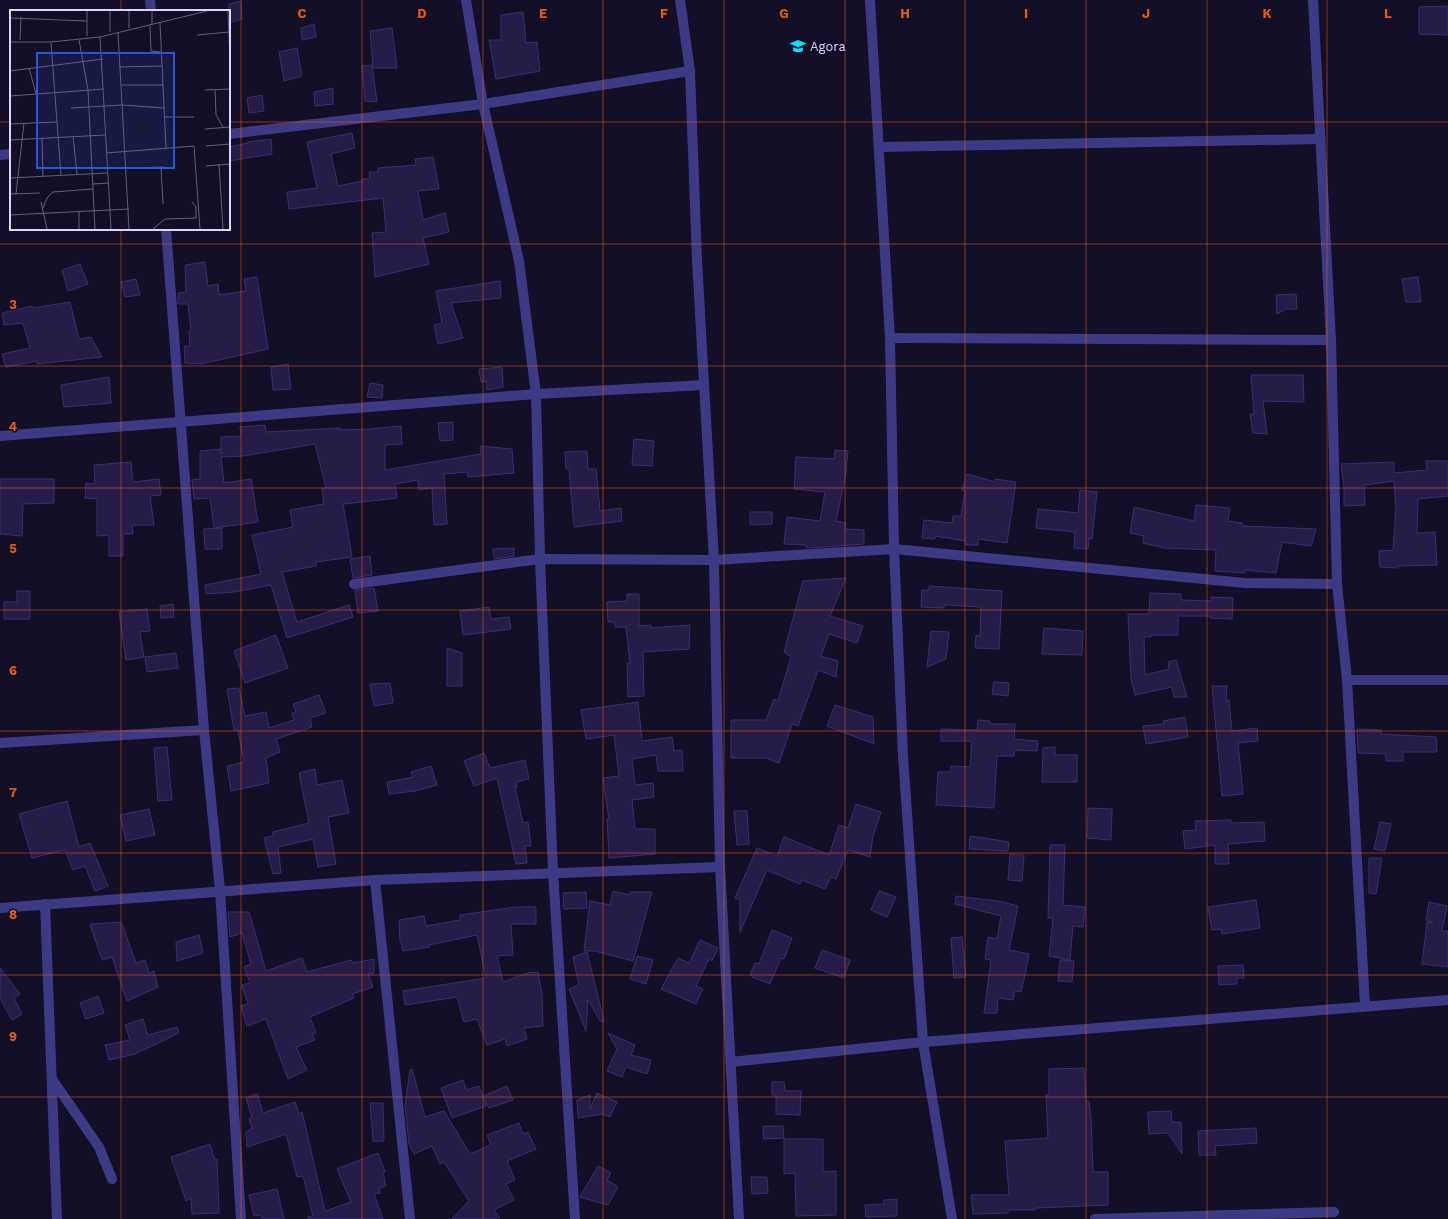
<svg xmlns="http://www.w3.org/2000/svg" width="1448" height="1219" font-family="'Work Sans',sans-serif">
	<rect width="100%" height="100%" fill="#130f26"/>
	<!-- building -->
	<g fill="#241b47" stroke="#3b2d73">
		<polygon points="241,1 242,19 229,23 229,4"/>
		<polygon points="1448,6 1448,35 1419,34 1419,7"/>
		<polygon points="523,12 526,43 537,42 540,71 496,79 489,40 501,40 501,15"/>
		<polygon points="314,24 316,37 302,40 301,28"/>
		<polygon points="392,28 397,68 373,68 370,31"/>
		<polygon points="297,48 302,76 284,81 279,52"/>
		<polygon points="372,65 377,102 365,101 362,66"/>
		<polygon points="333,88 333,104 315,106 314,92"/>
		<polygon points="262,95 264,111 249,113 247,98"/>
		<polygon points="352,133 355,148 331,154 338,186 362,181 362,179 370,179 369,172 378,172 378,168 416,165 415,159 433,157 439,189 418,191 423,220 445,213 449,232 423,238 429,264 375,277 372,233 386,232 383,198 289,209 287,192 317,188 307,142"/>
		<polygon points="271,139 272,154 229,161 229,147 248,143 248,142"/>
		<polygon points="205,262 208,286 218,284 219,295 246,291 244,279 257,277 268,349 201,364 185,363 184,346 190,346 189,331 191,331 188,304 178,304 178,293 186,292 185,265"/>
		<polygon points="80,264 88,284 68,291 62,270"/>
		<polygon points="1418,277 1421,302 1406,302 1402,279"/>
		<polygon points="136,279 140,295 125,297 121,282"/>
		<polygon points="500,281 501,298 451,303 463,338 438,344 434,325 442,323 436,291"/>
		<polygon points="1296,294 1297,309 1286,309 1277,314 1276,295"/>
		<polygon points="70,302 79,339 91,337 102,357 37,364 37,361 6,367 2,354 30,348 23,323 4,325 2,313 32,306 33,308"/>
		<polygon points="288,364 291,389 273,390 271,367"/>
		<polygon points="502,367 503,387 487,390 486,381 481,382 479,369"/>
		<polygon points="1251,375 1303,375 1304,402 1263,401 1267,434 1253,433 1250,414 1254,414"/>
		<polygon points="109,377 111,403 64,407 61,385"/>
		<polygon points="370,383 383,385 382,398 367,397"/>
		<polygon points="453,422 453,440 440,441 438,423"/>
		<polygon points="265,425 266,432 340,428 340,430 369,429 401,426 402,444 385,445 385,470 481,454 480,446 512,449 514,473 468,477 467,472 444,474 447,524 434,525 432,488 419,490 418,480 395,484 397,498 343,504 352,557 316,562 316,566 282,572 297,622 349,605 353,617 287,638 271,585 234,592 206,594 205,585 261,574 252,535 293,527 290,510 324,504 322,488 326,488 315,444 243,456 221,457 224,483 251,479 258,522 214,528 210,498 194,499 192,480 200,479 200,451 221,449 221,454 221,437 241,436 240,427"/>
		<polygon points="634,439 654,441 652,466 632,465"/>
		<polygon points="835,450 848,451 846,473 836,521 846,523 845,529 864,530 864,544 811,548 806,547 806,545 784,544 787,517 820,521 825,492 794,489 796,457 834,459"/>
		<polygon points="587,451 588,469 596,469 600,511 621,508 622,521 574,527 569,469 566,469 565,452"/>
		<polygon points="1426,461 1448,461 1448,496 1418,499 1417,533 1435,532 1437,565 1398,566 1398,568 1380,567 1379,551 1393,550 1396,507 1394,481 1364,485 1365,505 1344,506 1344,487 1341,464 1394,462 1394,473 1427,470"/>
		<polygon points="131,462 133,482 159,479 161,495 150,496 154,525 132,525 133,534 123,534 123,556 109,556 109,535 97,536 97,499 85,498 86,483 95,484 94,465"/>
		<polygon points="967,474 995,482 995,479 1016,482 1007,543 978,539 978,545 966,545 966,541 935,536 935,539 922,538 924,520 952,523 953,516 961,516 965,491 962,490"/>
		<polygon points="0,479 54,479 54,503 23,504 22,536 0,534"/>
		<polygon points="1080,490 1097,492 1092,539 1089,538 1088,549 1074,548 1075,532 1036,528 1038,509 1078,513"/>
		<polygon points="1196,505 1230,508 1228,521 1242,523 1243,526 1316,529 1311,546 1282,542 1276,573 1245,570 1245,573 1215,571 1216,550 1164,548 1143,543 1144,536 1130,533 1134,507 1194,521"/>
		<polygon points="750,512 772,512 772,524 750,525"/>
		<polygon points="222,528 222,549 205,549 204,529"/>
		<polygon points="514,548 514,556 494,559 493,549"/>
		<polygon points="370,556 372,575 353,578 350,559"/>
		<polygon points="846,578 830,616 863,626 857,643 829,634 821,656 838,661 836,677 818,670 798,726 792,724 779,763 766,758 731,758 731,720 766,720 774,699 778,701 791,657 784,652 803,581"/>
		<polygon points="929,586 1002,591 999,649 975,648 976,635 980,636 981,607 944,605 944,608 921,607 922,590 929,590"/>
		<polygon points="374,588 378,611 358,613 355,590"/>
		<polygon points="17,591 30,591 30,619 4,619 4,602 17,602"/>
		<polygon points="1150,593 1181,594 1181,600 1211,601 1211,597 1233,598 1232,619 1210,618 1210,616 1178,616 1178,635 1151,635 1151,637 1144,637 1145,675 1169,669 1168,662 1176,660 1187,697 1174,697 1172,687 1135,695 1131,679 1128,614 1149,614"/>
		<polygon points="627,594 639,594 639,626 651,625 651,628 690,625 689,649 643,652 644,696 628,697 627,663 630,663 626,627 615,627 615,622 608,622 607,602 627,601"/>
		<polygon points="173,604 174,617 161,618 160,606"/>
		<polygon points="489,607 491,619 509,617 511,629 463,635 460,611"/>
		<polygon points="147,609 150,631 140,632 144,657 126,660 119,612"/>
		<polygon points="1044,628 1083,631 1082,655 1042,654"/>
		<polygon points="931,631 949,632 946,659 927,667"/>
		<polygon points="276,635 288,668 245,683 234,651"/>
		<polygon points="447,648 462,653 462,686 447,686"/>
		<polygon points="176,653 178,668 147,672 145,657"/>
		<polygon points="994,682 1009,683 1008,696 992,694"/>
		<polygon points="390,683 393,703 374,706 370,684"/>
		<polygon points="1212,686 1227,686 1226,701 1229,700 1232,731 1257,728 1258,741 1238,743 1243,794 1222,796"/>
		<polygon points="239,688 245,716 266,712 269,728 294,720 292,713 296,712 293,704 319,695 326,713 310,718 312,727 276,739 280,752 266,758 269,783 231,791 227,766 244,762 238,730 234,730 227,689"/>
		<polygon points="638,702 642,741 672,737 674,751 682,750 683,771 658,771 656,755 632,759 635,785 653,783 654,797 632,800 635,829 655,829 655,854 609,858 607,819 609,819 603,778 619,776 614,735 586,739 581,710"/>
		<polygon points="835,705 873,717 874,744 827,726"/>
		<polygon points="1185,717 1188,737 1146,744 1143,726 1164,724 1163,721"/>
		<polygon points="978,720 990,721 990,724 1015,724 1014,739 1038,741 1037,751 1014,750 1014,756 997,756 994,808 936,805 938,772 950,772 951,766 970,767 972,741 941,741 941,729 977,730"/>
		<polygon points="1357,729 1381,730 1381,734 1436,737 1437,752 1403,752 1403,761 1386,761 1386,754 1358,753"/>
		<polygon points="167,747 172,800 158,801 154,748"/>
		<polygon points="1055,747 1055,755 1077,755 1077,782 1042,782 1043,748"/>
		<polygon points="484,753 490,768 525,760 529,779 516,782 517,787 515,787 523,823 528,822 531,846 525,846 527,863 516,864 497,778 474,786 464,761"/>
		<polygon points="431,766 437,785 415,791 389,794 387,782 413,777 411,772"/>
		<polygon points="315,769 317,785 342,780 349,813 328,817 336,864 318,867 313,839 278,847 281,873 273,874 264,838 273,836 273,832 309,823 299,773"/>
		<polygon points="67,801 79,847 90,843 108,886 95,891 85,866 73,870 65,850 32,858 19,814"/>
		<polygon points="856,804 881,812 873,836 870,857 848,850 836,879 831,877 825,889 802,880 800,884 767,870 740,932 740,900 735,898 757,848 777,856 784,837 829,855 839,825 848,828"/>
		<polygon points="1088,808 1112,809 1111,840 1087,838"/>
		<polygon points="149,809 155,835 126,841 120,815"/>
		<polygon points="734,811 747,811 749,844 737,845"/>
		<polygon points="1231,820 1231,823 1264,822 1265,841 1228,844 1229,864 1215,864 1215,845 1185,849 1183,831 1196,830 1195,821"/>
		<polygon points="1380,822 1391,824 1385,851 1374,849"/>
		<polygon points="970,836 1009,842 1008,851 969,849"/>
		<polygon points="1050,845 1065,845 1063,905 1085,907 1083,927 1073,926 1070,960 1049,956 1053,918 1048,918"/>
		<polygon points="1010,854 1024,855 1022,881 1008,880"/>
		<polygon points="1369,858 1382,858 1376,894 1369,893"/>
		<polygon points="613,891 630,895 630,892 652,892 633,961 595,951 584,951 590,901 610,905"/>
		<polygon points="879,891 896,897 887,917 871,910"/>
		<polygon points="586,892 587,908 564,909 563,893"/>
		<polygon points="956,896 998,901 1018,906 1009,950 1029,954 1025,975 1021,992 1015,991 1013,1000 998,998 997,1013 984,1013 991,960 985,959 988,937 997,939 1001,916 955,904"/>
		<polygon points="1256,900 1260,928 1222,934 1221,929 1212,930 1208,907"/>
		<polygon points="1429,902 1447,906 1442,931 1448,931 1448,967 1422,964 1427,922 1433,923 1426,920"/>
		<polygon points="516,907 536,907 536,924 511,924 513,955 497,956 503,982 527,973 538,972 542,994 543,1026 524,1028 527,1039 507,1046 505,1039 487,1045 477,1019 464,1022 457,997 405,1005 403,991 486,978 477,935 429,945 430,947 403,951 401,942 400,942 399,920 424,916 426,926 460,920 460,915"/>
		<polygon points="228,912 249,912 266,971 302,958 307,972 351,960 353,963 374,959 374,973 368,974 373,987 352,994 354,998 310,1017 316,1033 312,1034 315,1040 296,1047 307,1070 288,1079 266,1019 247,1026 241,1006 248,1004 242,985 250,983 244,967 251,964 242,933 230,937"/>
		<polygon points="121,922 136,963 145,960 149,973 154,971 158,987 127,1001 112,957 102,960 90,924"/>
		<polygon points="772,930 792,938 784,959 781,958 770,984 752,977 752,976 750,975 755,963 759,964"/>
		<polygon points="199,935 203,953 177,961 176,942"/>
		<polygon points="962,937 966,977 954,978 951,938"/>
		<polygon points="700,940 718,948 712,961 709,959 696,986 703,989 696,1004 661,989 678,958 689,963"/>
		<polygon points="822,950 850,960 844,978 815,968"/>
		<polygon points="587,952 604,1021 601,1022 588,1000 586,1031 569,989 579,985 573,957"/>
		<polygon points="637,956 653,960 646,984 630,979"/>
		<polygon points="1060,960 1074,961 1072,982 1058,981"/>
		<polygon points="1243,965 1244,978 1237,978 1237,984 1219,985 1218,966"/>
		<polygon points="0,968 20,994 14,998 22,1014 12,1020 0,998"/>
		<polygon points="98,996 104,1013 86,1019 80,1003"/>
		<polygon points="143,1019 148,1035 177,1027 179,1033 135,1054 109,1060 105,1045 130,1040 125,1025"/>
		<polygon points="608,1033 635,1045 631,1055 651,1060 647,1074 626,1067 622,1077 607,1071 617,1049"/>
		<polygon points="1084,1068 1086,1102 1089,1101 1091,1119 1093,1172 1108,1172 1108,1205 1035,1208 1035,1210 1008,1210 1008,1213 973,1214 971,1195 1009,1195 1005,1141 1048,1138 1046,1095 1049,1095 1049,1069"/>
		<polygon points="412,1069 425,1117 444,1111 470,1154 491,1145 487,1135 519,1123 523,1134 528,1132 536,1149 507,1161 515,1180 506,1184 514,1200 494,1210 500,1219 452,1219 469,1201 444,1162 440,1164 432,1146 414,1154 409,1144 405,1105 410,1070"/>
		<polygon points="463,1080 466,1090 479,1086 486,1106 452,1118 441,1088"/>
		<polygon points="772,1082 784,1082 785,1091 801,1091 800,1115 776,1114 776,1095 772,1095"/>
		<polygon points="507,1086 513,1100 489,1108 483,1096"/>
		<polygon points="597,1093 617,1102 610,1117 602,1114 578,1118 577,1100 590,1095 590,1109"/>
		<polygon points="257,1094 263,1113 295,1102 299,1114 302,1112 325,1211 351,1202 337,1169 378,1153 385,1172 383,1173 386,1186 379,1188 380,1193 374,1194 383,1219 308,1219 308,1217 313,1216 303,1176 297,1177 286,1134 247,1147 246,1132 252,1128 249,1119 252,1117 246,1098"/>
		<polygon points="370,1103 383,1103 384,1141 373,1141"/>
		<polygon points="1171,1111 1172,1122 1181,1122 1182,1154 1168,1133 1149,1134 1148,1112"/>
		<polygon points="763,1126 783,1126 784,1138 764,1139"/>
		<polygon points="1256,1128 1257,1143 1215,1146 1216,1155 1199,1155 1198,1131"/>
		<polygon points="784,1139 823,1139 823,1172 836,1171 836,1215 796,1216 795,1173 784,1174"/>
		<polygon points="210,1144 215,1160 217,1159 219,1213 192,1214 191,1198 186,1201 171,1157"/>
		<polygon points="598,1166 611,1173 607,1180 618,1187 608,1205 580,1197"/>
		<polygon points="751,1177 767,1177 768,1193 752,1194"/>
		<polygon points="277,1189 284,1219 262,1219 261,1215 254,1216 249,1195"/>
		<polygon points="897,1199 897,1216 866,1217 865,1205 884,1204 884,1200"/>
	</g>
	<g fill="none" stroke-linecap="round" stroke-linejoin="round">
		<!-- minor -->
		<g stroke="#3d3a85" stroke-width="10">
			<polyline points="150,0 151,11"/>
			<polyline points="466,0 483,104 519,261 536,394 540,559 553,872 575,1219"/>
			<polyline points="680,0 690,71 697,260 714,560 720,867 739,1219"/>
			<polyline points="870,0 890,338 894,549 903,756 923,1042 952,1219"/>
			<polyline points="1313,0 1331,340 1337,584 1347,680 1365,1006"/>
			<polyline points="229,134 483,104 690,71"/>
			<polyline points="879,147 1319,139"/>
			<polyline points="0,155 11,154"/>
			<polyline points="166,229 204,730 220,890 241,1219"/>
			<polyline points="890,338 1331,340"/>
			<polyline points="0,436 536,394 704,385"/>
			<polyline points="354,584 540,559 714,560 894,549 1245,583 1337,584"/>
			<polyline points="1347,680 1448,680"/>
			<polyline points="0,743 204,730"/>
			<polyline points="375,880 410,1219"/>
			<polyline points="45,904 57,1219"/>
			<polyline points="0,908 375,880 720,867"/>
			<polyline points="731,1062 923,1042 1448,1000"/>
			<polyline points="52,1079 99,1147 112,1179"/>
			<polyline points="1095,1219 1334,1212"/>
		</g>
	</g>
	<!-- grid -->
	<path fill="none" stroke="#e8590c" stroke-width="1" stroke-opacity="0.55" d="M 121,0 L 121,11M 241,0 L 241,1219M 362,0 L 362,1219M 483,0 L 483,1219M 603,0 L 603,1219M 724,0 L 724,1219M 845,0 L 845,1219M 965,0 L 965,1219M 1086,0 L 1086,1219M 1207,0 L 1207,1219M 1327,0 L 1327,1219M 0,122 L 11,122M 229,122 L 1448,122M 121,229 L 121,1219M 0,244 L 1448,244M 0,366 L 1448,366M 0,488 L 1448,488M 0,610 L 1448,610M 0,731 L 1448,731M 0,853 L 1448,853M 0,975 L 1448,975M 0,1097 L 1448,1097"/>
	<!-- icons -->
	<defs>
		<symbol id="school-bare" viewBox="-9 -9 18 18"><path d="M0-5L7-2L0 1L-7-2ZM-4 1L0 2.5L4 1V4Q0 6-4 4Z" fill="#00e5ff" stroke="#130f26" stroke-width="2.5" paint-order="stroke"/></symbol>
	</defs>
	<g fill-rule="evenodd">
		<use href="#school-bare" x="787" y="35" width="22" height="22"/>
	</g>
	<g text-anchor="middle" stroke-width="3" stroke-linejoin="round" paint-order="stroke">
		<!-- poi labels -->
		<g font-size="13" fill="#d9d4ff" stroke="#130f26" text-anchor="start">
			<text x="810" y="51">Agora</text>
		</g>
	</g>
	<!-- overview -->
	<g transform="translate(10 10)">
		<rect width="220" height="220" fill="#130f26"/>
		<path fill="none" stroke="#625e7d" stroke-width="1" d="M 142,1 L 142,14M 218,1 L 220,48M 0,8 L 77,11M 150,13 L 156,138M 140,16 L 141,41 L 151,42M 119,18 L 119,1M 100,22 L 100,1M 108,23 L 119,219M 187,25 L 219,22M 77,26 L 77,1M 90,27 L 101,219M 10,30 L 11,7M 69,30 L 78,80 L 85,219M 0,32 L 41,32 L 90,27 L 197,1M 41,33 L 51,165M 110,57 L 152,56M 19,58 L 26,84M 0,61 L 93,49M 112,75 L 153,75M 195,80 L 220,79M 205,80 L 206,105 L 213,117M 0,86 L 94,79M 61,98 L 112,95 L 154,98M 155,107 L 184,107M 0,114 L 47,112M 195,119 L 220,117M 63,126 L 67,164M 32,128 L 33,167M 0,130 L 95,125M 196,136 L 220,134M 96,143 L 184,136 L 190,219M 209,154 L 213,219M 196,156 L 220,154M 151,157 L 153,194M 117,158 L 153,157M 0,168 L 97,163M 83,174 L 98,173M 0,184 L 30,183M 6,184 L 14,113M 31,192 L 37,219M 33,198 L 37,188 L 43,182 L 83,179M 69,201 L 69,219M 0,205 L 119,199M 143,219 L 155,209 L 186,208 L 186,197 L 182,192"/>
		<path fill="#2655da" fill-opacity="0.15" stroke="#2655da" stroke-width="2" d="M 27,43 L 164,43 L 164,158 L 27,158 Z"/>
		<rect width="220" height="220" fill="none" stroke="#d9d4ff" stroke-width="2"/>
	</g>
	<g font-size="13" text-anchor="middle" font-weight="bold" fill="#e8590c" stroke="#130f26" stroke-width="3" stroke-linejoin="round" paint-order="stroke">
		<text x="302" y="18">C</text>
		<text x="422" y="18">D</text>
		<text x="543" y="18">E</text>
		<text x="664" y="18">F</text>
		<text x="784" y="18">G</text>
		<text x="905" y="18">H</text>
		<text x="1026" y="18">I</text>
		<text x="1146" y="18">J</text>
		<text x="1267" y="18">K</text>
		<text x="1388" y="18">L</text>
		<text x="13" y="309">3</text>
		<text x="13" y="431">4</text>
		<text x="13" y="553">5</text>
		<text x="13" y="675">6</text>
		<text x="13" y="797">7</text>
		<text x="13" y="919">8</text>
		<text x="13" y="1041">9</text>
	</g>
</svg>
